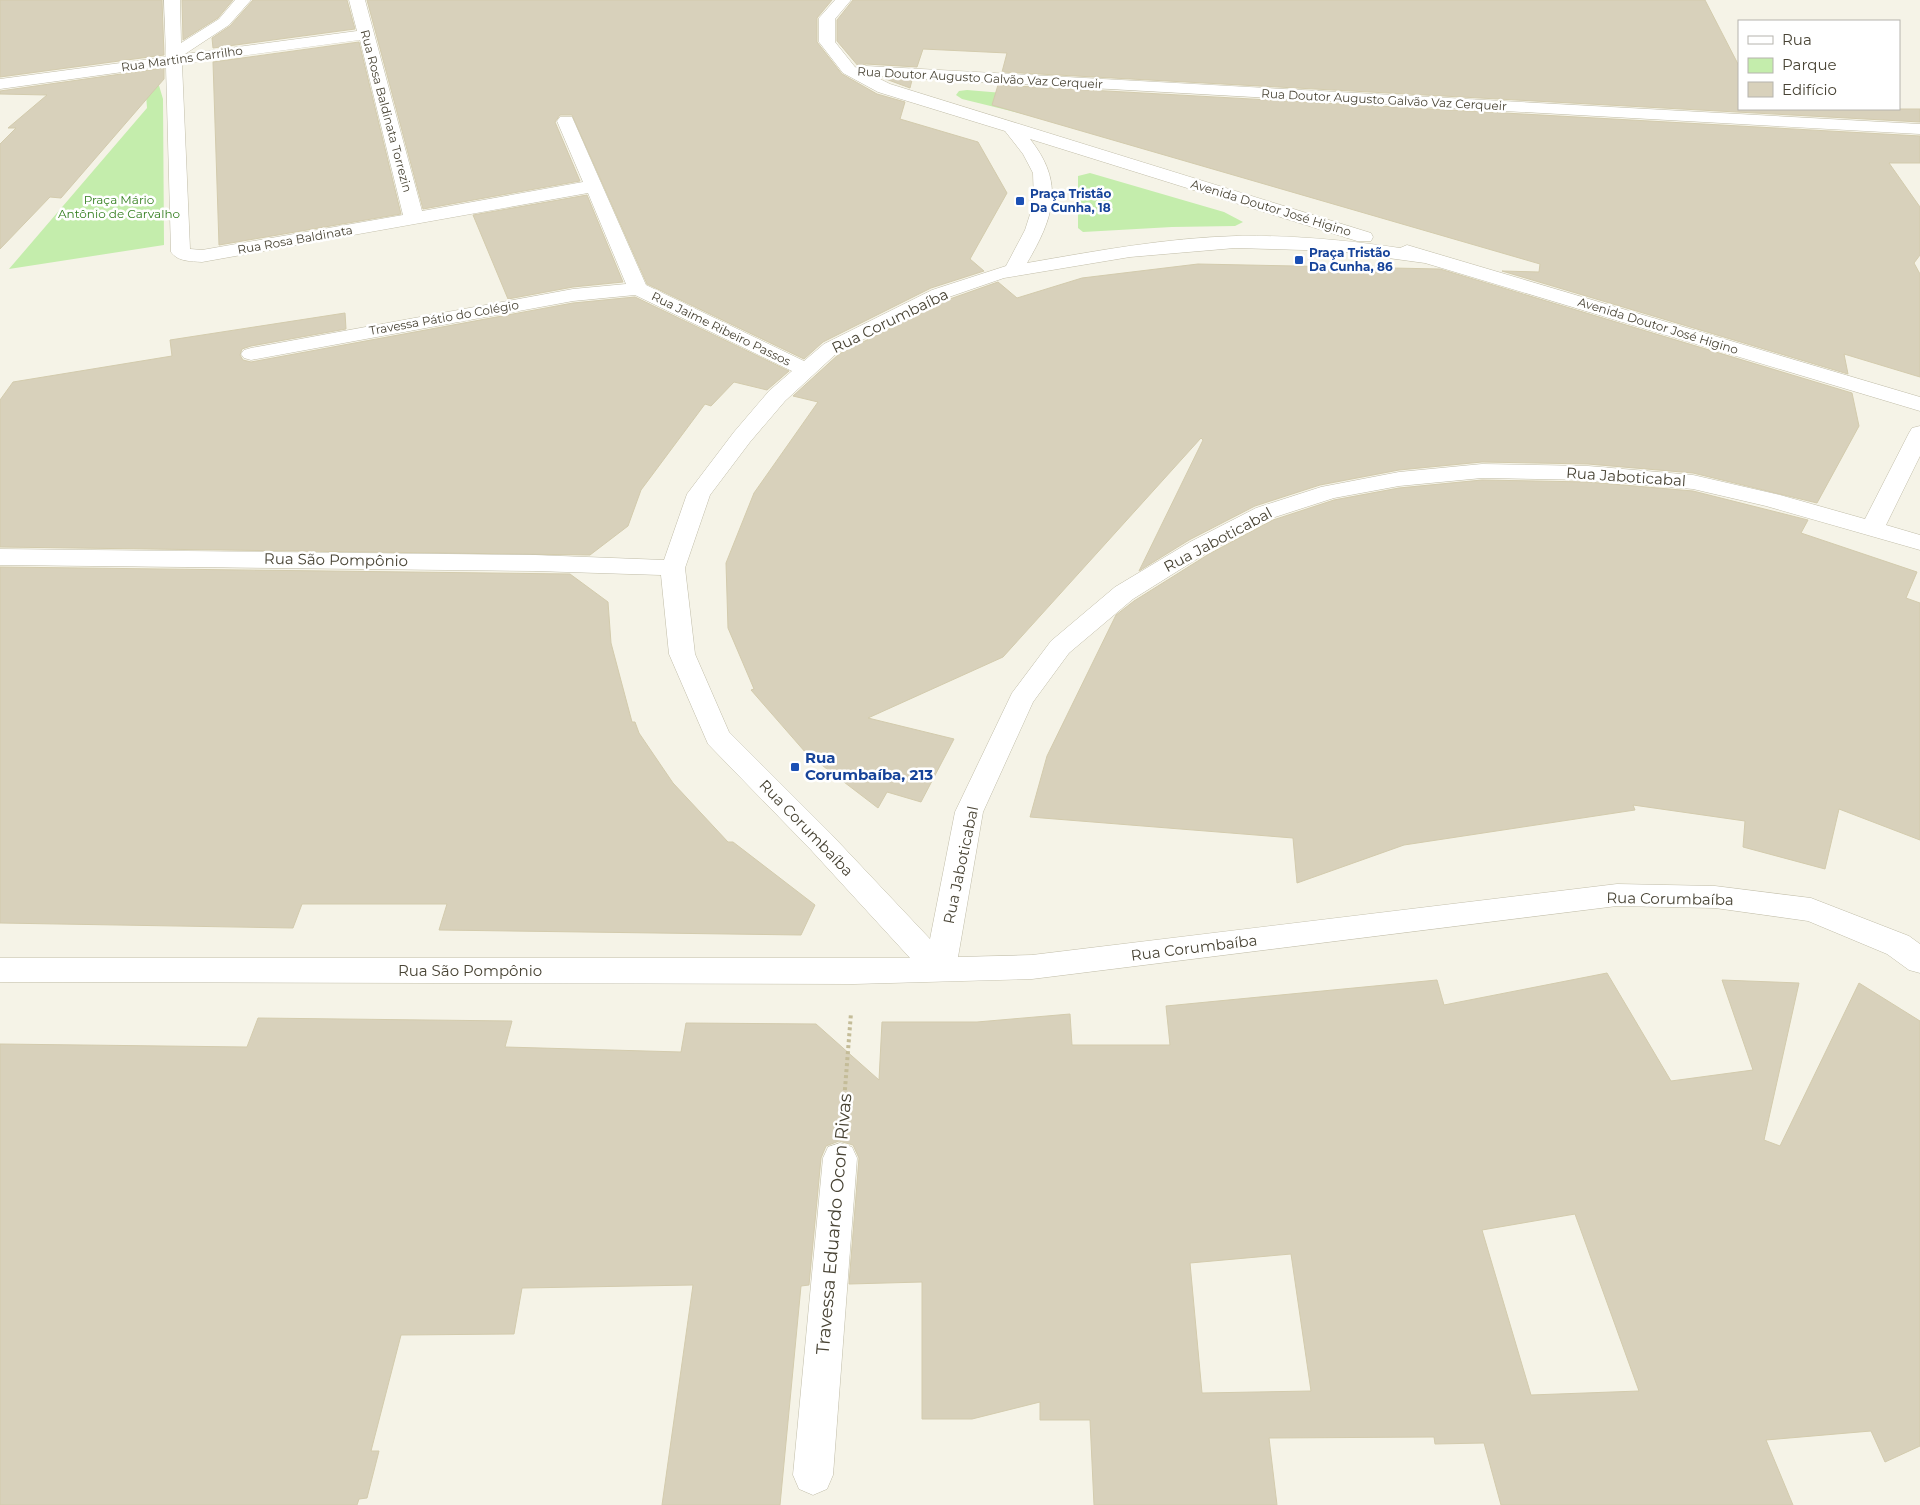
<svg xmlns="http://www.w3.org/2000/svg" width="1920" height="1505" font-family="Montserrat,sans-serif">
	<rect width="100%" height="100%" fill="#f5f3e7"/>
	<!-- green -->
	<g fill="#c4edac">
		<polygon points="155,72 163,99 164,245 9,269 147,108 145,81"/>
		<polygon points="967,90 1075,99 1052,121 962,99 956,95 959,91"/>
		<polygon points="1090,173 1224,212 1243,222 1235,226 1172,227 1083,232 1078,228 1078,176"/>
	</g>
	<!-- building -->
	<g fill="#d8d1bb" stroke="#d3cbad" fill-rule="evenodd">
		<polygon points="0,0 162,0 164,55 0,77"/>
		<polygon points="182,0 233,0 218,18 183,40"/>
		<polygon points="253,0 347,0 355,29 213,48 212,38 230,26"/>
		<polygon points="367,0 832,0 817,18 817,42 842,74 877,94 905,102 900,119 978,142 1007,193 970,259 984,271 931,288 823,342 804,359 647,284 572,115 560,115 555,122 580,181 423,209"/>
		<polygon points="853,0 1705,0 1739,66 1739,109 1920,109 1920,122 1002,72 1007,53 923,49 917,67 866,64 859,67 837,41 837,20"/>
		<polygon points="359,42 401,214 219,245 213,62"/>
		<polygon points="164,68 164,79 61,198 50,197 0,249 0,144 16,128 8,128 47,95 0,94 0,91"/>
		<polygon points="883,78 912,80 910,88"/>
		<polygon points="998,85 1920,136 1920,163 1889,163 1920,207 1920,255 1914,263 1920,274 1920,377 1844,354 1848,374 1502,271 1539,272 1540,264 992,105"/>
		<polygon points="587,195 623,282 573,287 508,299 473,215"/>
		<polygon points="1198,264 1440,269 1852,393 1859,426 1817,503 1693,473 1588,464 1482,462 1399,470 1320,485 1255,506 1189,540 1139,571 1203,440 1201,438 1003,657 868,718 954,739 921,802 887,792 878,808 806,753 751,690 754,689 728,628 726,563 754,493 818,402 793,396 839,354 947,300 998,282 1017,298 1082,278"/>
		<polygon points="635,297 789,371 767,390 734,382 711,406 705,404 641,490 628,526 590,555 0,547 0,400 13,382 172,356 170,340 345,313 346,329 251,346 242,349 240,355 243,360 251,362 573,303"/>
		<polygon points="1482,480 1588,482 1693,491 1808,520 1801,533 1917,572 1906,598 1920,603 1920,840 1839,809 1825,869 1743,847 1745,821 1633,805 1635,810 1404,845 1297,883 1293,838 1030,817 1047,756 1116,615 1134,601 1209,554 1273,520 1334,500 1399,488"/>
		<polygon points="0,567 570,574 608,602 611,643 632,722 635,722 639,733 673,783 728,842 733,842 815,905 801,935 439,930 447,904 302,904 293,928 0,923"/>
		<path d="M 1607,973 L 1671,1081 L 1753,1070 L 1722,980 L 1799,983 L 1764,1140 L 1780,1146 L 1859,983 L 1920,1021 L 1920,1446 L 1885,1462 L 1871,1431 L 1766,1440 L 1793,1505 L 1501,1505 L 1484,1443 L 1435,1444 L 1434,1437 L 1269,1438 L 1277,1505 L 1094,1505 L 1090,1420 L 1040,1420 L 1040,1402 L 972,1419 L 922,1419 L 922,1282 L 849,1284 L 859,1158 L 853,1145 L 839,1141 L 826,1146 L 821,1158 L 809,1285 L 801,1286 L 780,1505 L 662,1505 L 693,1285 L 522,1288 L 514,1334 L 401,1335 L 371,1451 L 379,1451 L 367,1498 L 359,1499 L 357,1505 L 0,1505 L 0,1044 L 247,1047 L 258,1018 L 512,1021 L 505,1047 L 681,1052 L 686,1023 L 816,1024 L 879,1080 L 882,1022 L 977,1022 L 1070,1014 L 1072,1045 L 1170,1045 L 1166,1006 L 1437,980 L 1444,1005 ZM 1575,1214 L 1639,1391 L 1531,1395 L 1482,1230 ZM 1291,1254 L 1311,1391 L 1202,1393 L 1190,1263 Z"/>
	</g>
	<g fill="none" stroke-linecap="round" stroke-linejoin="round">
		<defs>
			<g id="street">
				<path d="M 164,0 L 180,0 L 181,43 L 219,19 L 235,0 L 251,0 L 229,25 L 185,54 L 357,31 L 349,0 L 365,0 L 422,211 L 583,182 L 557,121 L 560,117 L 572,117 L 646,285 L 804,361 L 824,344 L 932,290 L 1006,266 L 1025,230 L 1034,202 L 1033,173 L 1023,154 L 1005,131 L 878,92 L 843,73 L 819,42 L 819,18 L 835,0 L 851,0 L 835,19 L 835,42 L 855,67 L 859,69 L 866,66 L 1920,124 L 1920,134 L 874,76 L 890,84 L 1371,233 L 1373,237 L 1371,241 L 1357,241 L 1030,139 C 1065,183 1054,217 1027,263 C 1096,251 1166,238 1236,236 C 1291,235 1345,240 1400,248 L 1407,245 L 1920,397 L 1920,411 L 1425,263 L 1337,251 L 1235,248 L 1130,257 L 1004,278 L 946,298 L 838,352 L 785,401 L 750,442 L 710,495 L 685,568 L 695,654 L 729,732 L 831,834 L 930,939 L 955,812 L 1012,693 L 1051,641 L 1115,587 L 1190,542 L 1256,508 L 1321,487 L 1399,472 L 1482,464 L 1588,466 L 1693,475 L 1780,495 L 1865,519 L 1909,433 L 1912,428 L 1920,426 L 1920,456 L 1886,525 L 1920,535 L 1920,550 L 1766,506 L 1693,489 L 1588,480 L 1482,478 L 1399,486 L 1334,498 L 1272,518 L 1208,552 L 1133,599 L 1069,653 L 1033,702 L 983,812 L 958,957 L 1032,955 L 1617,884 L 1715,886 L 1811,898 L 1909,936 L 1920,944 L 1920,973 L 1909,970 L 1887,954 L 1808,921 L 1715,908 L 1617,906 L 1032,979 L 854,984 L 0,982 L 0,958 L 910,958 L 811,850 L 708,744 L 669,654 L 661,575 L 535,571 L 0,565 L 0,549 L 535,555 L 664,560 L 687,494 L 734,432 L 769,391 L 792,371 L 635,295 L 573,301 L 251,360 L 244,358 L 241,354 L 244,350 L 251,348 L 573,289 L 626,284 L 588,193 L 202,262 C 191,261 178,262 171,252 L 166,66 L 0,89 L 0,79 L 166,57 ZM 360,40 L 403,215 L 202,250 L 190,249 L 182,64 Z"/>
				<polygon points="840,1143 852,1147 857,1158 833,1475 827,1489 813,1495 799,1489 793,1475 823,1158 828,1147"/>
			</g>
		</defs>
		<!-- street casing -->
		<use href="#street" stroke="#c1bda8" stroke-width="1"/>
		<!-- path -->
		<polyline stroke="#c4bc98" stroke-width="4" stroke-dasharray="3 3" stroke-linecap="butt" points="843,1114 851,1013"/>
		<!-- street -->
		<use href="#street" fill="#fff" fill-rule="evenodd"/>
	</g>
	<!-- markers -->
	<g fill="#1a4fb4" stroke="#fff" stroke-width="2">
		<rect x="1015" y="196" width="10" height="10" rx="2.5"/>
		<rect x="1294" y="255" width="10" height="10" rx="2.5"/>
		<rect x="790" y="762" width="10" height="10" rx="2.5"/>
	</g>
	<g text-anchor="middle" stroke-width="5" stroke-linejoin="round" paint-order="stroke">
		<!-- far-street labels -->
		<g font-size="12" fill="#494435" stroke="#fff">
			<text transform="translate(182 59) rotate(-8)" y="4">Rua Martins Carrilho</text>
			<text transform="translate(980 78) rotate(3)" y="4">Rua Doutor Augusto Galvão Vaz Cerqueir</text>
			<text transform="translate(1384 100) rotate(3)" y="4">Rua Doutor Augusto Galvão Vaz Cerqueir</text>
			<text transform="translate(386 111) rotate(75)" y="4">Rua Rosa Baldinata Torrezin</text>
			<text transform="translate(1271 208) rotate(17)" y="4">Avenida Doutor José Higino</text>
			<text transform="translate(295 240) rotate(-10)" y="4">Rua Rosa Baldinata</text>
			<text transform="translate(444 318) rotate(-10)" y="4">Travessa Pátio do Colégio</text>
			<text transform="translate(1658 326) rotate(17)" y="4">Avenida Doutor José Higino</text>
			<text transform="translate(721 329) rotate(26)" y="4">Rua Jaime Ribeiro Passos</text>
		</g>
		<!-- far-transit labels -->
		<g font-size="12" font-weight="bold" fill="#164399" stroke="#fff" text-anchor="start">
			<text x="1030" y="198">Praça Tristão<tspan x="1030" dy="14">Da Cunha, 18</tspan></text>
			<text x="1309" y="257">Praça Tristão<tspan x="1309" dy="14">Da Cunha, 86</tspan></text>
		</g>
		<!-- far-park labels -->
		<g font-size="12" fill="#368022" stroke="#fff">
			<text x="119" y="204">Praça Mário<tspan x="119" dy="14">Antônio de Carvalho</tspan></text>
		</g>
		<!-- street labels -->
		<g font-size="15" fill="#494435" stroke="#fff">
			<text transform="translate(890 321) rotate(-26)" y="5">Rua Corumbaíba</text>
			<text transform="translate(1626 477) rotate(4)" y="5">Rua Jaboticabal</text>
			<text transform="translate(1218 540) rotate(-28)" y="5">Rua Jaboticabal</text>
			<text transform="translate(336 560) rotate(1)" y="5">Rua São Pompônio</text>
			<text transform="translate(806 828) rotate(46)" y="5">Rua Corumbaíba</text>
			<text transform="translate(961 865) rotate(-78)" y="5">Rua Jaboticabal</text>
			<text transform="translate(1670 899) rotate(1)" y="5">Rua Corumbaíba</text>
			<text transform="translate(1194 948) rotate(-7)" y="5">Rua Corumbaíba</text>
			<text x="470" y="976">Rua São Pompônio</text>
		</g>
		<!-- transit labels -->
		<g font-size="15" font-weight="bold" fill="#164399" stroke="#fff" text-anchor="start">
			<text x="805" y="763">Rua<tspan x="805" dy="17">Corumbaíba, 213</tspan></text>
		</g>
		<!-- near-street labels -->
		<g font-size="18" fill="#494435" stroke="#fff">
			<text transform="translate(834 1224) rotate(-85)" y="6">Travessa Eduardo Ocon Rivas</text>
		</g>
	</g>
	<!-- legend -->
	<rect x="1738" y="20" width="162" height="90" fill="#ffffff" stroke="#b6b4ae"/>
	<rect x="1748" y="36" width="25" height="8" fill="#ffffff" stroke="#b6b4ae"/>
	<text x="1782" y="45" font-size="15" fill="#494435">Rua</text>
	<rect x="1748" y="58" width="25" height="15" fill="#c4edac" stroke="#b6b4ae"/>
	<text x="1782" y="70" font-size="15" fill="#494435">Parque</text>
	<rect x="1748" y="82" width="25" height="15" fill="#d8d1bb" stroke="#b6b4ae"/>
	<text x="1782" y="95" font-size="15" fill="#494435">Edifício</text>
</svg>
